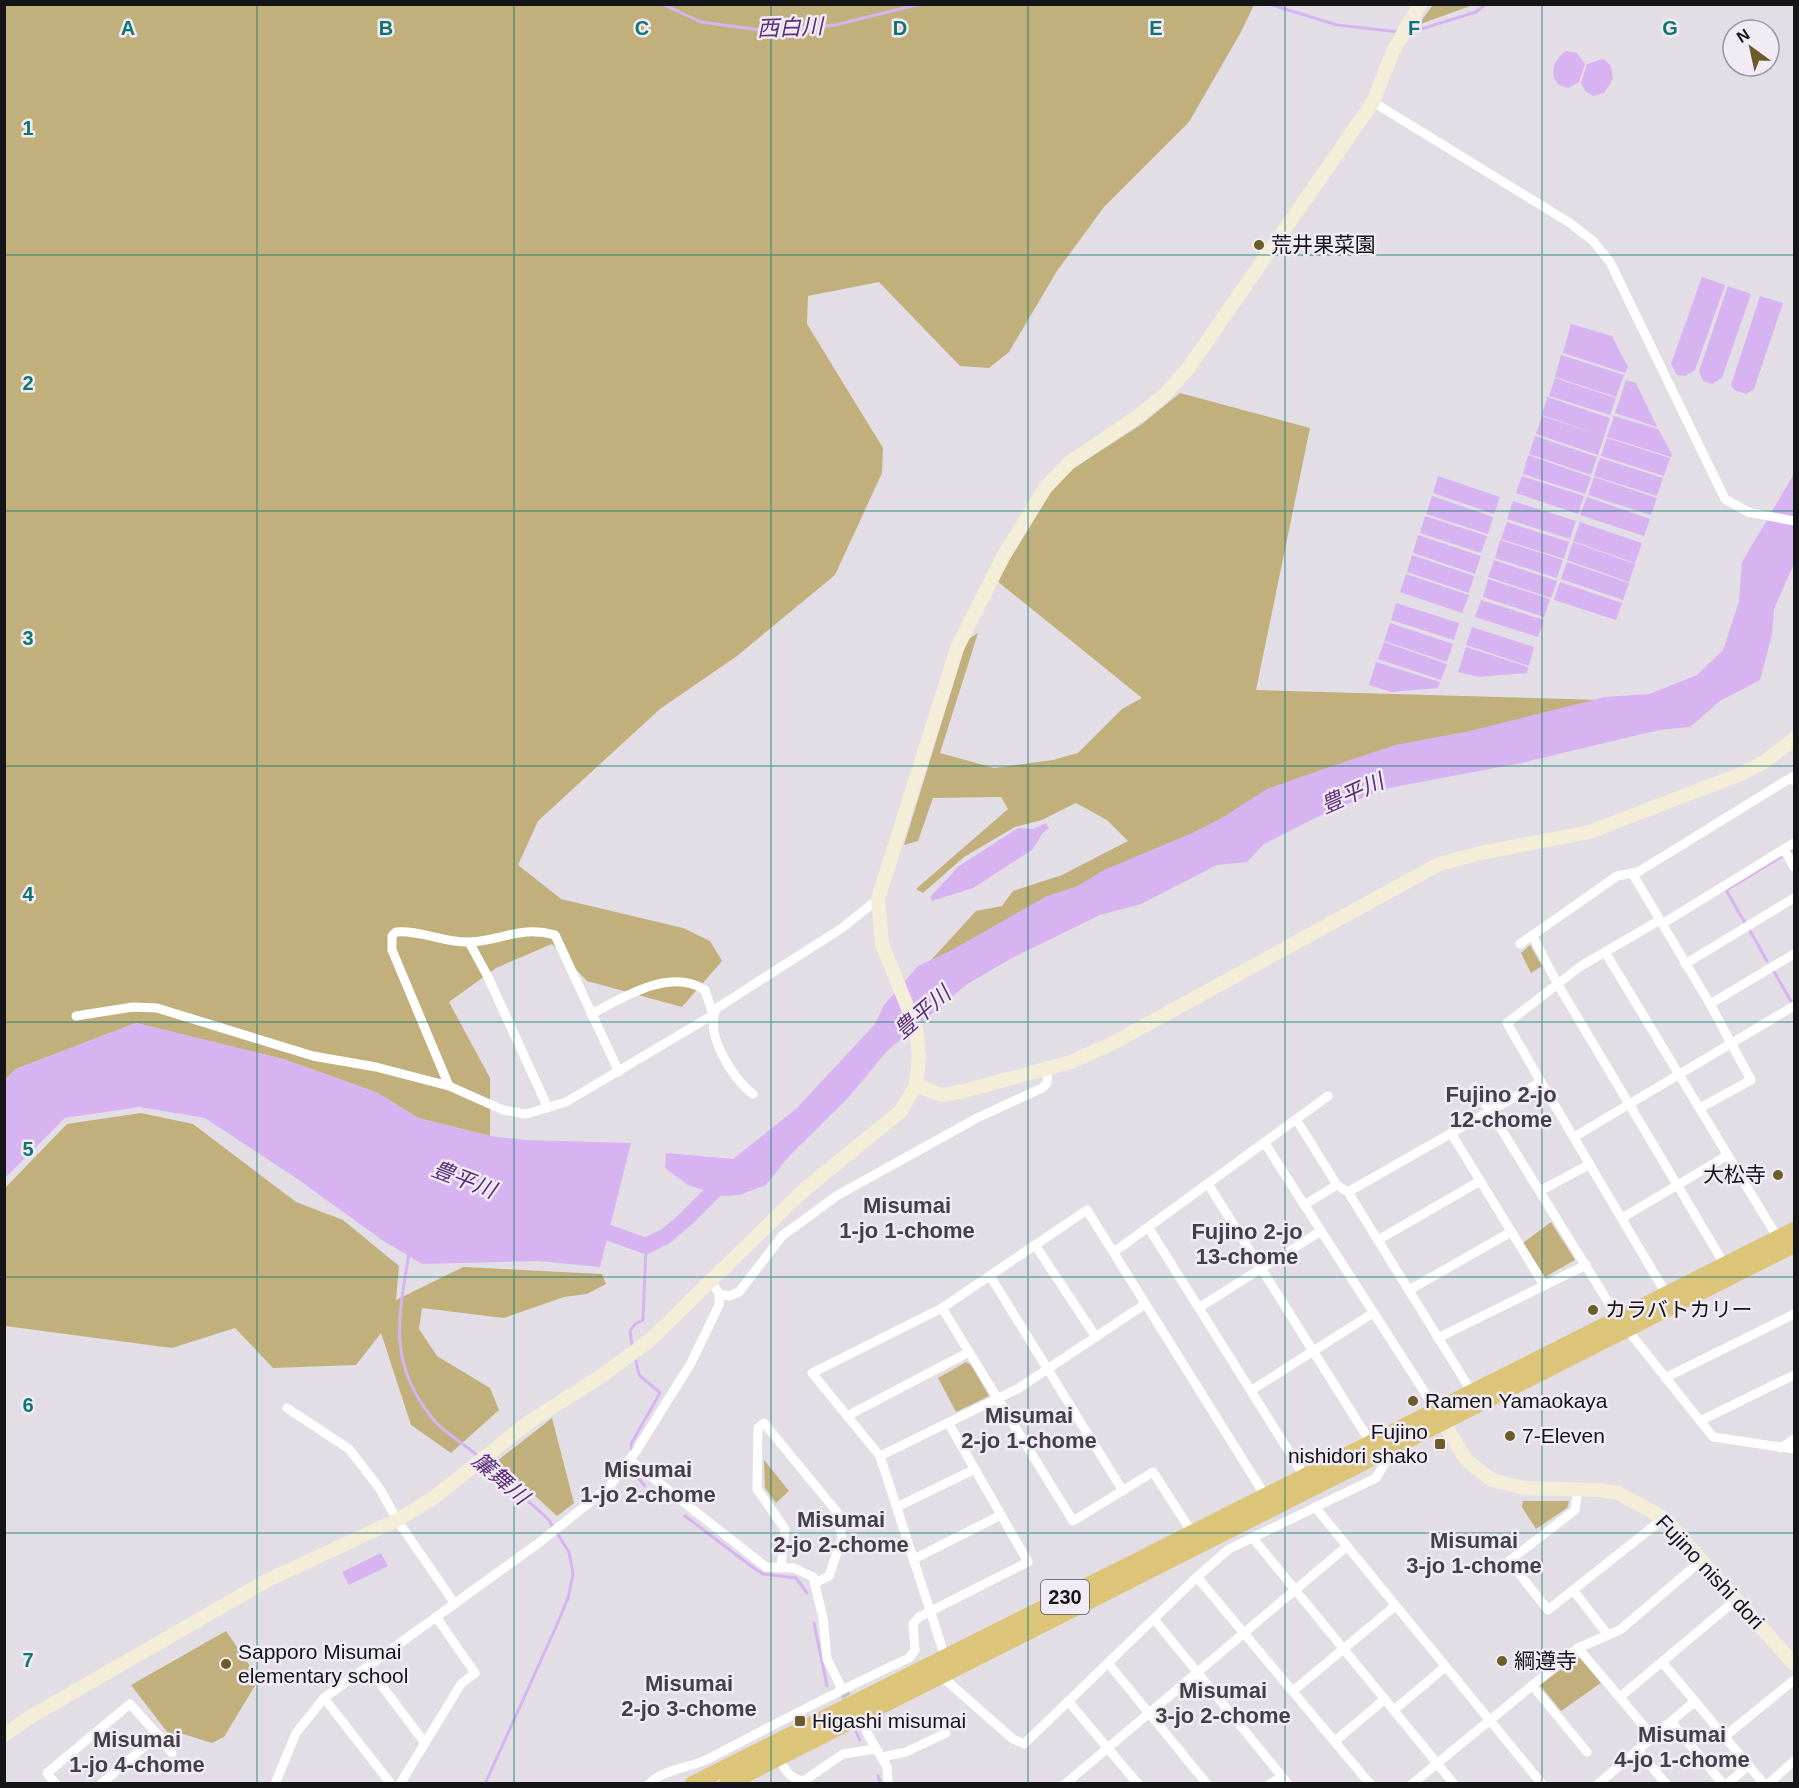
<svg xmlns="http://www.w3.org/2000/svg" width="1799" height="1788" font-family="Arial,'Noto Sans JP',sans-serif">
	<rect width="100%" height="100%" fill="#e3dee6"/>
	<!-- green -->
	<g fill="#c1b07c">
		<polygon points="5,5 1254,5 1241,32 1189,122 1104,207 1057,271 1009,352 989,368 960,366 879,282 808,296 807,324 883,448 882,473 835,575 737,656 660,709 538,821 518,865 561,899 683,928 710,941 722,961 682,1007 587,981 552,944 496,968 449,1002 490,1078 490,1136 418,1118 378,1093 283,1059 136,1023 16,1069 5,1080"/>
		<polygon points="1433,5 1433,4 1473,5 1418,25"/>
		<polygon points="1180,393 1310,428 1256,690 1600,700 1339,773 911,982 976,911 1002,906 1013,891 1062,875 1128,841 1107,820 1076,803 1042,820 1015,827 964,857 923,893 916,889 1008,809 1001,797 933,798 918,841 904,845 967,640 978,633 940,753 994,768 1053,760 1078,753 1122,709 1142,698 997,581 1049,494 1074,468 1142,424"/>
		<polygon points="1530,945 1542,966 1531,973 1521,953"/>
		<polygon points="141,1113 193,1124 296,1202 343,1220 399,1266 396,1300 463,1267 602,1274 606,1284 587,1294 564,1297 504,1318 422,1308 419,1329 437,1356 490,1388 499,1410 451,1453 411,1425 381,1333 356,1365 273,1368 235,1328 172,1348 5,1326 5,1188 67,1124"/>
		<polygon points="1551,1222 1575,1260 1545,1277 1523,1243"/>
		<polygon points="966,1362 971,1365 989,1396 956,1412 938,1378"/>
		<polygon points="552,1418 574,1503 557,1516 497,1461"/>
		<polygon points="764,1460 789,1491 776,1503 765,1488"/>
		<polygon points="1523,1501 1569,1501 1567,1508 1536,1529 1522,1507"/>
		<polygon points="226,1631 259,1679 224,1737 212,1743 177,1732 171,1737 131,1685"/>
		<polygon points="1576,1658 1580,1658 1601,1683 1561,1711 1540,1685"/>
	</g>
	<!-- water -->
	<g fill="#d8b3f1">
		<path d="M 1566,51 L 1577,53 L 1585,64 L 1579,82 L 1568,88 L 1559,85 C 1548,74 1554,59 1566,51 Z"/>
		<polygon points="1603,59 1611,66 1613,79 1604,93 1593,96 1586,92 1581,83 1587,64"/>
		<polygon points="1702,277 1725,285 1695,370 1685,376 1677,375 1671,364"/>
		<polygon points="1728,286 1751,294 1722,378 1712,384 1703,381 1699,371"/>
		<polygon points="1760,296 1783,303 1754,389 1746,394 1734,390 1731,385"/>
		<polygon points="1571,324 1612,336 1628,367 1625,373 1563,353"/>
		<polygon points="1561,355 1624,375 1616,397 1555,377"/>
		<polygon points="1555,378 1616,398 1610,415 1549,396"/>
		<polygon points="1626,380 1636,383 1657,427 1615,413"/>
		<polygon points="1547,397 1610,418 1598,455 1536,434 1542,416 1599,435 1542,415"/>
		<polygon points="1614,416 1658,429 1672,454 1671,457 1607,437"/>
		<polygon points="1535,436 1597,457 1591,475 1529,454"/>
		<polygon points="1607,438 1670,458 1664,476 1601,456"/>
		<polygon points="1528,455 1591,477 1585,494 1523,474"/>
		<polygon points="1600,458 1663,478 1657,496 1594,476"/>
		<polygon points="1794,474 1794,564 1774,609 1772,635 1760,680 1720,701 1690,727 1659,730 1521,763 1389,788 1333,809 1264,844 1247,862 1217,865 1141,904 1100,915 1010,959 966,985 887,1051 848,1098 789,1156 766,1185 739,1195 723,1196 688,1185 665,1168 666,1153 733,1159 797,1108 875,1024 884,1005 918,966 950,951 1047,896 1078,886 1104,870 1192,833 1220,819 1267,789 1332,766 1395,745 1470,731 1605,697 1649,694 1697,675 1723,650 1739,601 1742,562"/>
		<polygon points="1438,476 1500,497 1494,514 1433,493"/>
		<polygon points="1522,476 1584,496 1578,514 1516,493"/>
		<polygon points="1594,477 1657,498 1651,515 1588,495"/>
		<polygon points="1432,496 1493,517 1488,534 1426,514"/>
		<polygon points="1587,497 1650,519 1644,536 1580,515"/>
		<polygon points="1513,501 1576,521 1570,539 1507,519"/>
		<polygon points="1425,516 1487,536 1481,553 1420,533"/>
		<polygon points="1507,522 1569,542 1564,559 1501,539"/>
		<polygon points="1580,522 1642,543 1635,563 1573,541"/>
		<polygon points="1418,535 1481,556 1475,574 1413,553"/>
		<polygon points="1500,540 1563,560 1557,578 1495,558"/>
		<polygon points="1573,542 1635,564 1629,582 1567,560"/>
		<polygon points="1412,555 1474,576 1469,593 1407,572"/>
		<polygon points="1494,560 1557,581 1551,598 1488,577"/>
		<polygon points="1567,562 1629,583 1623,600 1561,579"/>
		<polygon points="1406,574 1469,595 1462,613 1400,592"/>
		<polygon points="1488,579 1550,599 1544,617 1483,597"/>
		<polygon points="1560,582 1622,603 1616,620 1554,600"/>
		<polygon points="1481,600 1544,620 1538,637 1475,617"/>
		<polygon points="1396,603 1459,623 1454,640 1391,620"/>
		<polygon points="1390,623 1453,644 1447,662 1384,641"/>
		<polygon points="1472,627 1534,647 1529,666 1466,645"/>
		<polygon points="1384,642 1447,664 1441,680 1378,659"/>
		<polygon points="1466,647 1528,667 1527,673 1479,677 1458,672"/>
		<polygon points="1376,662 1440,682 1438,688 1391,692 1369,685"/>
		<polygon points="1046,823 1049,828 1043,833 1032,850 973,888 932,901 930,897 959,866 1018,828 1033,829"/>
		<polygon points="136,1023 283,1059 378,1093 418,1118 490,1136 526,1140 631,1143 600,1267 538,1261 422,1264 382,1240 296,1178 205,1118 139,1107 65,1118 5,1178 5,1080 16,1069"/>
		<polygon points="381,1553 388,1566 349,1585 342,1572"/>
	</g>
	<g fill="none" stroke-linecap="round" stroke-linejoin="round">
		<!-- stream -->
		<g stroke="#d8b3f1" stroke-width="3">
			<polyline points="662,4 701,22 767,31 835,25 920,4"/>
			<polyline points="1269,4 1337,25 1399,32"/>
			<polyline points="1408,33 1476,12 1486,4"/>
			<polyline points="1791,851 1794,849"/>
			<polyline points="1745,923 1726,890 1781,857"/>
			<polyline points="1750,931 1767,961"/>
			<polyline points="1773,970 1792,1003"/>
			<path d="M 409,1254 C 398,1319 388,1363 432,1418 C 445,1434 464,1443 479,1457"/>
			<polyline points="632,1345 630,1331 635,1324 643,1320 646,1246"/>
			<polyline points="632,1453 631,1444 660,1393 639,1375 636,1361"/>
			<polyline points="633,1465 633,1472 645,1486"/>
			<polyline points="685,1516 755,1569 763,1574 796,1578 807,1593"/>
			<polyline points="814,1623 827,1686"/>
			<polyline points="856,1732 860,1740"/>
			<polyline points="878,1776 881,1784"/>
			<polyline points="485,1784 555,1629 568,1598 573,1574 569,1552 548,1519 486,1463"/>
		</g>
		<!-- river -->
		<polyline stroke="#d8b3f1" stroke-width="16" points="587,1225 646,1246 666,1236 686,1219 726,1179"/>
		<!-- street-tunnel -->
		<polyline stroke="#c4c0c7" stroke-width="9" stroke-dasharray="9 4.5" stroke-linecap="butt" points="842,1689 866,1731"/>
		<!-- street -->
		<g stroke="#fff" stroke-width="9">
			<polyline points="1373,102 1570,223 1593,241 1610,262 1725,499 1748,512 1794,521"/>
			<polyline points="1784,849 1794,867"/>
			<polyline points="1632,873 1710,1004 1751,1080 1700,1108"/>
			<polyline points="1662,924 1794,843"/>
			<polyline points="1532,935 1557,983 1726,1267"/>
			<polyline points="469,942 487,975 548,1108"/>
			<polyline points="1520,944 1617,876 1638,872 1792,777 1794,781"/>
			<polyline points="1605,952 1779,1240"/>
			<polyline points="1685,964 1794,898"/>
			<polyline points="1710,1004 1794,954"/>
			<path d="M 76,1016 L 133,1007 L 157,1008 L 313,1056 L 376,1067 L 449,1086 L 503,1110 L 526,1114 L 566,1102 L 713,1015 L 705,990 C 669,967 623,998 591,1014"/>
			<polyline points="1541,1082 1507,1023 1581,966 1660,920"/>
			<path d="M 449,1086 L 392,950 L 392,936 L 396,932 C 421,930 444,943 469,942 C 502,941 520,925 555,935 L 619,1072"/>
			<polyline points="1475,1087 1618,1318 1713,1437 1794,1449"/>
			<path d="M 753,1094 C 733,1080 703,1032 717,1008 L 842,928 L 878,899"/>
			<polyline points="1296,1119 1337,1185 1348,1192"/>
			<polyline points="1451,1133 1544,1285"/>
			<polyline points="1574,1137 1794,1006"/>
			<polyline points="1264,1142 1436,1410"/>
			<polyline points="1208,1184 1371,1443"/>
			<polyline points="1540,1191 1590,1164"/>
			<polyline points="1304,1205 1337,1185"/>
			<polyline points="1622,1218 1728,1155"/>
			<polyline points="1148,1227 1305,1477"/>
			<polyline points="1378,1240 1480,1181"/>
			<polyline points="1035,1245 1096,1337"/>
			<polyline points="1114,1252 1328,1096"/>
			<polyline points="990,1276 1123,1491"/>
			<polyline points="1409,1290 1511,1232"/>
			<polyline points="719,1294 729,1296 739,1292 782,1236 838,1195 977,1118 1042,1088 1047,1083 1048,1068"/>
			<polyline points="1200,1307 1321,1231"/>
			<polyline points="942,1308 1073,1521 1153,1472 1193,1534"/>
			<polyline points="1438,1338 1586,1265"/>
			<polyline points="1665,1378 1794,1314"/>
			<polyline points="1252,1390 1373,1313"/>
			<polyline points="1473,1394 1348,1192 1541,1082 1668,1297"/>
			<polyline points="287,1408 349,1449 380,1489 397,1520 455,1604"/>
			<polyline points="847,1416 969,1352"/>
			<polyline points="1700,1421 1794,1375"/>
			<polyline points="1781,1448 1794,1439"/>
			<polyline points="880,1456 1019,1388 1145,1304"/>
			<polyline points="630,1460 766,1567 794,1568 813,1577 823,1618 827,1659 842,1689"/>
			<polyline points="1578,1489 1575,1510 1509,1561 1548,1610 1664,1518"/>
			<polyline points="897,1507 975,1469"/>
			<polyline points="1315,1507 1542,1784"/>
			<polyline points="1252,1537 1454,1784"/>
			<polyline points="914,1559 1001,1515"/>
			<polyline points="781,1568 785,1529 757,1489 758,1428 764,1423 837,1512 842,1538 829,1576 815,1583"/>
			<polyline points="1573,1590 1608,1635"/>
			<polyline points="1154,1619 1288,1784"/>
			<polyline points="1578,1648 1653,1737"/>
			<polyline points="946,1660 880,1456 812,1373 942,1308 1087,1210 1266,1497"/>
			<polyline points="1662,1662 1764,1784"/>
			<polyline points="1108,1663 1207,1784"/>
			<polyline points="367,1666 425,1743"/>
			<polyline points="940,1675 1013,1739 1024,1744 1197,1577"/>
			<polyline points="1532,1685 1587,1752"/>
			<polyline points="1293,1691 1395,1606"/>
			<polyline points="1620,1697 1737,1599"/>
			<polyline points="324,1698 391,1784"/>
			<polyline points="1068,1701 1138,1784"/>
			<polyline points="1394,1710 1445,1667"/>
			<polyline points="1671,1722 1723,1784"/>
			<polyline points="866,1731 887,1767 888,1784"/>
			<polyline points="158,1735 172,1753"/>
			<polyline points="1724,1737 1794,1680"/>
			<polyline points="1335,1741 1385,1699"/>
			<polyline points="1638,1750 1666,1784"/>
			<path d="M 778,1756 C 783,1767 791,1782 805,1780 L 843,1754 L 876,1749"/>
			<polyline points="882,1757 906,1752 946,1733"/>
			<polyline points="56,1784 47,1773 130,1704 158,1735 101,1784"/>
			<polyline points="275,1784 296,1733 324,1698 540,1542 609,1487 636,1451 691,1363 719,1305 719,1294 712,1282"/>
			<polyline points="400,1784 461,1684 475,1673 436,1617"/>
			<path d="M 649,1784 C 663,1769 690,1768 708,1759 C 775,1724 841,1689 909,1658 L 915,1650 L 913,1624 L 919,1617 L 1028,1562 L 949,1424"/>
			<polyline points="1065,1784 1346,1547"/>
			<polyline points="1270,1784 1282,1777"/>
			<polyline points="1370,1784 1197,1577 1229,1549 1376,1478 1386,1461 1383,1450"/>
			<polyline points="1412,1784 1578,1648 1620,1630 1702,1560"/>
			<polyline points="1598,1784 1694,1702"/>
			<polyline points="1727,1784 1749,1765"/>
			<polyline points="1768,1784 1794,1761"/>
		</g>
		<!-- secondary -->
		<g stroke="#f4edd7" stroke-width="14">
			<polyline points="916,1085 941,1095 964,1091 1071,1062 1113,1043 1439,864 1481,853 1589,832 1741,774 1764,762 1794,739"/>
			<polyline points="1438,1413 1466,1460 1492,1480 1523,1488 1601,1490 1618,1493 1664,1518 1794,1664"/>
			<polyline points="4,1735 30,1717 268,1580 397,1520 432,1499 529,1422 603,1375 649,1341 804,1190 901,1111 916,1085 919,1056 916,1028 882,944 878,899 957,648 1004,555 1046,487 1069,463 1141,414 1163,396 1187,370 1373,102 1393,51 1420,4"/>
		</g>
		<!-- highway -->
		<g stroke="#dcc479" stroke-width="16">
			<polyline points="693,1784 1794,1230"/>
			<polyline points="727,1784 1794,1245"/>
		</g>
	</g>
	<!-- grid -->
	<path fill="none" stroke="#0f766e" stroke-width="1.5" stroke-opacity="0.55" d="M 257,4 L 257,1784M 514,4 L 514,1784M 771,4 L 771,1784M 1028,4 L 1028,1784M 1285,4 L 1285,1784M 1542,4 L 1542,1784M 4,255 L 1794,255M 4,511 L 1794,511M 4,766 L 1794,766M 4,1022 L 1794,1022M 4,1277 L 1794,1277M 4,1533 L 1794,1533"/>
	<!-- markers -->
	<g fill="#6c5c2a" stroke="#f0ebf4" stroke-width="2">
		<circle cx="1259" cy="245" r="6"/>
		<circle cx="1778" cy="1175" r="6"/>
		<circle cx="1593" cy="1310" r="6"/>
		<circle cx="1413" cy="1401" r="6"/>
		<circle cx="1510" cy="1436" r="6"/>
		<rect x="1434" y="1438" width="12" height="12" rx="3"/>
		<circle cx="1502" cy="1661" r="6"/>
		<circle cx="226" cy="1664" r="6"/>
		<rect x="794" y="1715" width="12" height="12" rx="3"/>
	</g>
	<g text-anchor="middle" stroke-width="5" stroke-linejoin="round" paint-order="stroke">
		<!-- shield labels -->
		<rect fill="#f0ebf4" stroke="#575459" stroke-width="1.5" x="1041" y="1580" width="48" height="34" rx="4.5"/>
		<g font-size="20" font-weight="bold" fill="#151416">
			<text x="1065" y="1604">230</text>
		</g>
		<!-- poi labels -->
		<g font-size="21" fill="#151416" stroke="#f0ebf4" text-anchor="start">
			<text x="1271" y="252">荒井果菜園</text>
			<text x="1766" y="1182" text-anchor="end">大松寺</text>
			<text x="1605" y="1317">カラバトカリー</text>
			<text x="1425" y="1408">Ramen Yamaokaya</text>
			<text x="1428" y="1439" text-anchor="end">Fujino<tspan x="1428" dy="24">nishidori shako</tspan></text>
			<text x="1522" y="1443">7-Eleven</text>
			<text x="238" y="1659">Sapporo Misumai<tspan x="238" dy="24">elementary school</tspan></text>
			<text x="1514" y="1668">綱遵寺</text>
			<text x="812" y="1728">Higashi misumai</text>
		</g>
		<!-- street labels -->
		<g font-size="21" fill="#151416" stroke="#f0ebf4">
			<text transform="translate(1710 1572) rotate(47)" y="7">Fujino nishi dori</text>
		</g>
		<!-- water labels -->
		<g font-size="22" font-style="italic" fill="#5c2e77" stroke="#f0ebf4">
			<text transform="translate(790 27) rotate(-2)" y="8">西白川</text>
			<text transform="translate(1352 793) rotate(-24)" y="8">豊平川</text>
			<text transform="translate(922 1012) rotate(-41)" y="8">豊平川</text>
			<text transform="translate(464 1179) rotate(21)" y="8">豊平川</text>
			<text transform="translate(501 1478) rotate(41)" y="8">簾舞川</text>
		</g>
		<!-- neighbourhood labels -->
		<g font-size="22" font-weight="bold" fill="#444047" stroke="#f0ebf4">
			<text x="1501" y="1102">Fujino 2-jo<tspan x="1501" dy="25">12-chome</tspan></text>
			<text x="907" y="1213">Misumai<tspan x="907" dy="25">1-jo 1-chome</tspan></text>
			<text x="1247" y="1239">Fujino 2-jo<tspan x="1247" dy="25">13-chome</tspan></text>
			<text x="1029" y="1423">Misumai<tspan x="1029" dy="25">2-jo 1-chome</tspan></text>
			<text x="648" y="1477">Misumai<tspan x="648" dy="25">1-jo 2-chome</tspan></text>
			<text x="841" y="1527">Misumai<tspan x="841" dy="25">2-jo 2-chome</tspan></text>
			<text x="1474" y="1548">Misumai<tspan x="1474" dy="25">3-jo 1-chome</tspan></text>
			<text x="689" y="1691">Misumai<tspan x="689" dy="25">2-jo 3-chome</tspan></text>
			<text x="1223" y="1698">Misumai<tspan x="1223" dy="25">3-jo 2-chome</tspan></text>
			<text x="1682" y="1742">Misumai<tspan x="1682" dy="25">4-jo 1-chome</tspan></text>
			<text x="137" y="1747">Misumai<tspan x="137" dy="25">1-jo 4-chome</tspan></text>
		</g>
	</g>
	<g font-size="20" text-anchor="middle" font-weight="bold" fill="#0f766e" stroke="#f0ebf4" stroke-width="5" stroke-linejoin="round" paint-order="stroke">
		<text x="128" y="35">A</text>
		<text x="386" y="35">B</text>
		<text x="642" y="35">C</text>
		<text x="900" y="35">D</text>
		<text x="1156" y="35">E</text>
		<text x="1414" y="35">F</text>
		<text x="1670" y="35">G</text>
		<text x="28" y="135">1</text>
		<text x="28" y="390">2</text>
		<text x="28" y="645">3</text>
		<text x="28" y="901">4</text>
		<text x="28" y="1156">5</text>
		<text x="28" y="1412">6</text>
		<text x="28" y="1667">7</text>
	</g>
	<!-- border -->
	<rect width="1799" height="1788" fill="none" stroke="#151416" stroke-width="12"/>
	<!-- north arrow -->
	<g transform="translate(1751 48) rotate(327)"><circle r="28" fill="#f0ebf4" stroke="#98959b" stroke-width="1.5"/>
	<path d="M0-4.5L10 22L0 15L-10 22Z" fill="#6c5c2a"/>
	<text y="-9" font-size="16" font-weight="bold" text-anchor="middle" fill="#151416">N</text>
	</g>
</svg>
